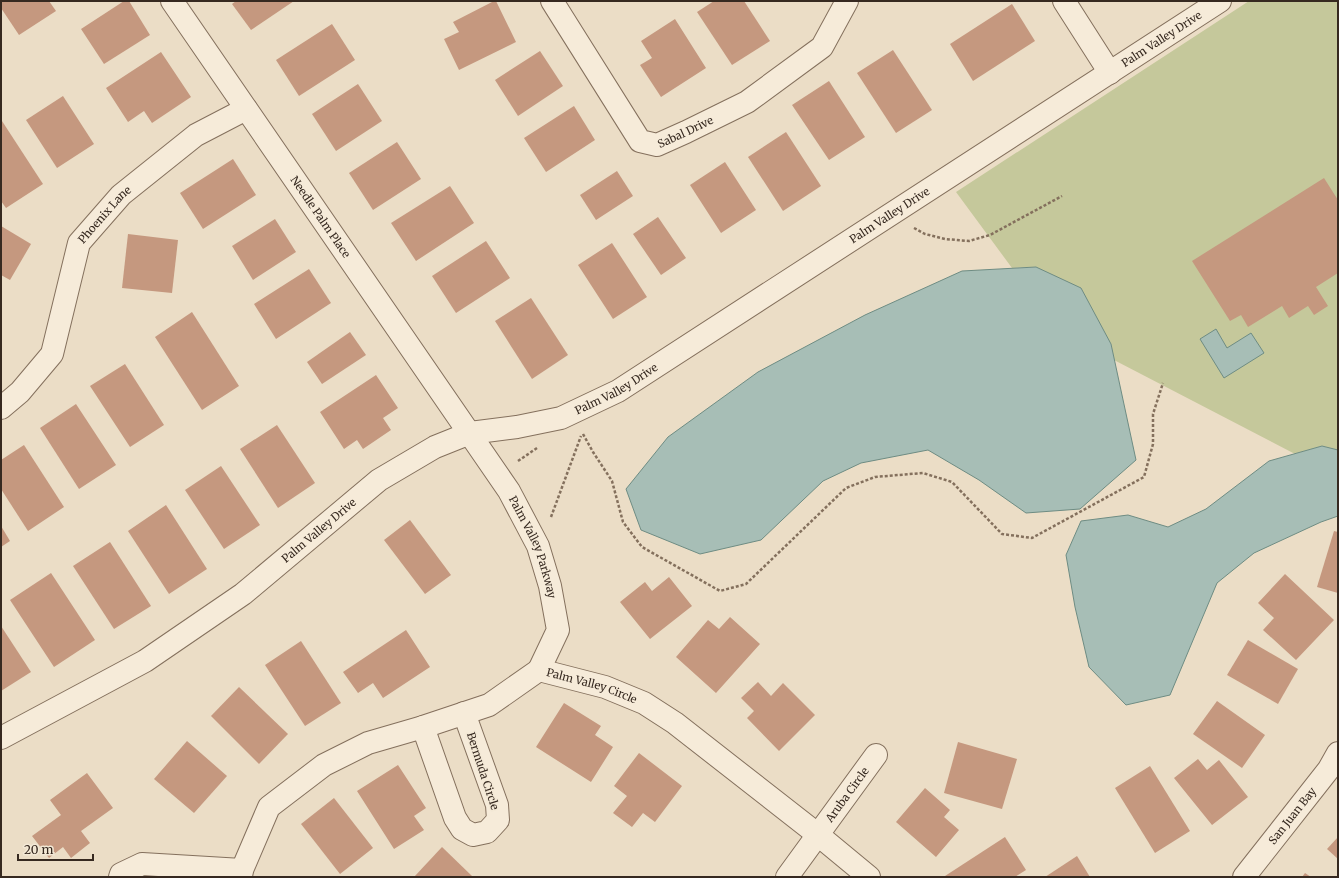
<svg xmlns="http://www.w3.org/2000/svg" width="1339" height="878" font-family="Merriweather,serif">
	<rect width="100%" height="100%" fill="#ebddc6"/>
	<!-- green -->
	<polygon fill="#c5c89b" points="1249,1 1338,1 1338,450 1322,446 1295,454 1114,360 1111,344 1036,267 1012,268 956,192"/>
	<!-- water -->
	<g fill="#a7beb6" stroke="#6e8c83">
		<polygon points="1036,267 1081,288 1111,344 1136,460 1080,509 1026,513 979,480 928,450 861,463 823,481 761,540 700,554 641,530 626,489 668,437 758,372 865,315 962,271"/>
		<polygon points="1216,329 1227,348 1251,333 1264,353 1224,378 1200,339"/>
		<polygon points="1322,446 1338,450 1338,516 1321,522 1254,553 1217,583 1170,695 1126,705 1089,667 1075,607 1066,555 1081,521 1128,515 1168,527 1206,509 1269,461"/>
	</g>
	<!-- building -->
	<g fill="#c5987f">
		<polygon points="1,1 49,1 56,11 19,35 1,8"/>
		<polygon points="124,1 129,1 150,35 104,64 81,29"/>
		<polygon points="236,1 294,1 251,30 232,4"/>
		<polygon points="494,1 496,1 516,42 459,70 444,39 459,32 453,22"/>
		<polygon points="714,1 744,1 770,41 732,65 697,12"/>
		<polygon points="1012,4 1035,41 973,81 950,44"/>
		<polygon points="675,19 706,68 661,97 640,65 652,58 641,41"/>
		<polygon points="332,24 355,60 299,96 276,60"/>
		<polygon points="893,50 932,110 896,133 857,73"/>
		<polygon points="540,51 563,86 518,116 495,80"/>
		<polygon points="161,52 191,97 152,123 144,111 128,122 106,88"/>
		<polygon points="829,81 865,137 829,160 792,105"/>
		<polygon points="358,84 382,121 336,151 312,114"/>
		<polygon points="63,96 94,144 57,168 26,120"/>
		<polygon points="574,106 595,140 546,172 524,138"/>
		<polygon points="2,121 43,184 6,208 1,201 1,122"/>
		<polygon points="786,132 821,186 783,211 748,157"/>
		<polygon points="397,142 421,179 373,210 349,173"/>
		<polygon points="233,159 256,195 203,229 180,193"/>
		<polygon points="725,162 756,210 721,233 690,185"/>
		<polygon points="617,171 633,196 596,220 580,195"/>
		<polygon points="1324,178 1338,200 1338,273 1316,287 1328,306 1314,315 1308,306 1289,318 1282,306 1248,327 1241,315 1230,321 1192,261"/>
		<polygon points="450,186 474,223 416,261 391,223"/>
		<polygon points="658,217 686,258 661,275 633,234"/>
		<polygon points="275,219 296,252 253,280 232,246"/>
		<polygon points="1,226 31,244 10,280 1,275"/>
		<polygon points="128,234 178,240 172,293 122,288"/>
		<polygon points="486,241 510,278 456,313 432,276"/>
		<polygon points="612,243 647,297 613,319 578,265"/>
		<polygon points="309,269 331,303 276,339 254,304"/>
		<polygon points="531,298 568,355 532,379 495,321"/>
		<polygon points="192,312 239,386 202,410 155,337"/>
		<polygon points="350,332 366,355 322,384 307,362"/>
		<polygon points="125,364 164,425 130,447 90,386"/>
		<polygon points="376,375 398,408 383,418 391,430 363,449 357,440 344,449 320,412"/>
		<polygon points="76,404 116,465 79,489 40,428"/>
		<polygon points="277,425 315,483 278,508 240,449"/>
		<polygon points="24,445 64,507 28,531 1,489 1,460"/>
		<polygon points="221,466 260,525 224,549 185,490"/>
		<polygon points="166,505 207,569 169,594 128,531"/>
		<polygon points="410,520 451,575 425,594 384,540"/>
		<polygon points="1,526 10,541 1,547"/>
		<polygon points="1334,531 1338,532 1338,593 1317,587"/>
		<polygon points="110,542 151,606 114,629 73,566"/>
		<polygon points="51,573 95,640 54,667 10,600"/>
		<polygon points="1285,574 1334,620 1296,660 1263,630 1274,618 1258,603"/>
		<polygon points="669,577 692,606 650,639 620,602 645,582 652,591"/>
		<polygon points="730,617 760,644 716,693 676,657 708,620 719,629"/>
		<polygon points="1,626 31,672 1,691"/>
		<polygon points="406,630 430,667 383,698 373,683 358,693 343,672"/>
		<polygon points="1248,640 1298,669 1278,704 1227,675"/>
		<polygon points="301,641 341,703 305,726 265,665"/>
		<polygon points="758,682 771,696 783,683 815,715 779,751 747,718 754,711 741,698"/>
		<polygon points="239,687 288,734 259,764 211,716"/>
		<polygon points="1217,701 1265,735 1242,768 1193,734"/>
		<polygon points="564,703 601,726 595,735 613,747 591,782 536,747"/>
		<polygon points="187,741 227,776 194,813 154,779"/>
		<polygon points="958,742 1017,759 1002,809 944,793"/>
		<polygon points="639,753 682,786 655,822 643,813 632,827 613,813 627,796 614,786"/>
		<polygon points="1198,759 1207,770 1219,760 1248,797 1212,825 1174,778"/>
		<polygon points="398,765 426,808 414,816 424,830 394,849 357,791"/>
		<polygon points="1150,766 1190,831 1155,853 1115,788"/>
		<polygon points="87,773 113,808 81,831 90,843 71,858 63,847 49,858 32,836 61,815 50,800"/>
		<polygon points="925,788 950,810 944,817 959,830 936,857 896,822"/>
		<polygon points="334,798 373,848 340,874 301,824"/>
		<polygon points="1005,837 1026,870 1015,877 946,877 945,876"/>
		<polygon points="1338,837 1338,859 1327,849"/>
		<polygon points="442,847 472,876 471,877 414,877"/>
		<polygon points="1077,856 1090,877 1045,877"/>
		<polygon points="1305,873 1311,877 1302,877"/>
	</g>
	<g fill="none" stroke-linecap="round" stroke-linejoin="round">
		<defs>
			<g id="minor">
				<path id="s1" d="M 172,1 L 509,491 L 538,546 L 550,586 L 558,630 L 539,670"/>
				<path id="s2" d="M 552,1 L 640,141 L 657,145 L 686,132 L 747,102 L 822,47 L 847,1"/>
				<polyline points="1064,1 1110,73"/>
				<path id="s3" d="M 1,408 L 20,392 L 52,354 L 79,243 L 121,195 L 196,135 L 246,109"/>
				<polyline points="423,727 455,818 462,829 473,835 487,832 498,820 497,805 464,713"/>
				<path id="s4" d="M 1,738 L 145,661 L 243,594 L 379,480 L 435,447 L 470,433 L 517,427 L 561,418 L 618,391 L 1220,1"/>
				<polyline points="120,877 121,874 142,864 242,870"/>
				<path id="s5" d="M 241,877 L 242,870 L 269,807 L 324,765 L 368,743 L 423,727 L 489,705 L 539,670 L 605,687 L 644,703 L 675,723 L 817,834 L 869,877"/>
				<path id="s6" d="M 787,877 L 876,755"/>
				<path id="s7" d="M 1244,877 L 1329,769 L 1338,753"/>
			</g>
		</defs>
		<!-- minor casing -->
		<use href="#minor" stroke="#84705d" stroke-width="24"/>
		<!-- path -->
		<g stroke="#84705d" stroke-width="2.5" stroke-dasharray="3 2" stroke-linecap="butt">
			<polyline points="914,228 925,234 945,239 969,241 990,235 1062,196"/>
			<polyline points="583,434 593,452 612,481 623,522 642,547 720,591 746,584 846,488 875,477 923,473 952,482 1002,534 1032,538 1144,477 1153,444 1153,414 1163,383"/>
			<polyline points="518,461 537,448"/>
			<polyline points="551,517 581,436"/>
		</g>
		<!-- minor -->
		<use href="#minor" stroke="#f6ebd9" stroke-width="22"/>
	</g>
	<g text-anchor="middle" stroke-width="3" stroke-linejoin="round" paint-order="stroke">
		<!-- street labels -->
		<g font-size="11" fill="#362920" stroke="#f3e8d5">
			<text dy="4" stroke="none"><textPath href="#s4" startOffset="1365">Palm Valley Drive</textPath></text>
			<text dy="4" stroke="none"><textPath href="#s2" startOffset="214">Sabal Drive</textPath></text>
			<text dy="4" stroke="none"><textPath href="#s4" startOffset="1041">Palm Valley Drive</textPath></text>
			<text dy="4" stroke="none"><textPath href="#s3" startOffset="227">Phoenix Lane</textPath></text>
			<text dy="4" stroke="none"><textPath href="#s1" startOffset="262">Needle Palm Place</textPath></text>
			<text dy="4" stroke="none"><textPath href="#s4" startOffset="717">Palm Valley Drive</textPath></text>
			<text dy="4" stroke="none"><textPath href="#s4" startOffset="381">Palm Valley Drive</textPath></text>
			<text dy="4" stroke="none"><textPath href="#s1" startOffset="656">Palm Valley Parkway</textPath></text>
			<text dy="4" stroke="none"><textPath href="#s5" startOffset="437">Palm Valley Circle</textPath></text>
			<text transform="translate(483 771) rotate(72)" y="4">Bermuda Circle</text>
			<text dy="4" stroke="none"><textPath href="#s6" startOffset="102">Aruba Circle</textPath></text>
			<text dy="4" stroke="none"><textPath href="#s7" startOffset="78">San Juan Bay</textPath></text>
		</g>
	</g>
	<!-- border -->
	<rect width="1339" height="878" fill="none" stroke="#362920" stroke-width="4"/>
	<!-- scale -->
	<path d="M18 854v6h75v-6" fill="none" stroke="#362920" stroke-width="2"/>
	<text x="24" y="854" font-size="12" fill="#362920" stroke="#f3e8d5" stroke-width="3" paint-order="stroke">20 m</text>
</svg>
